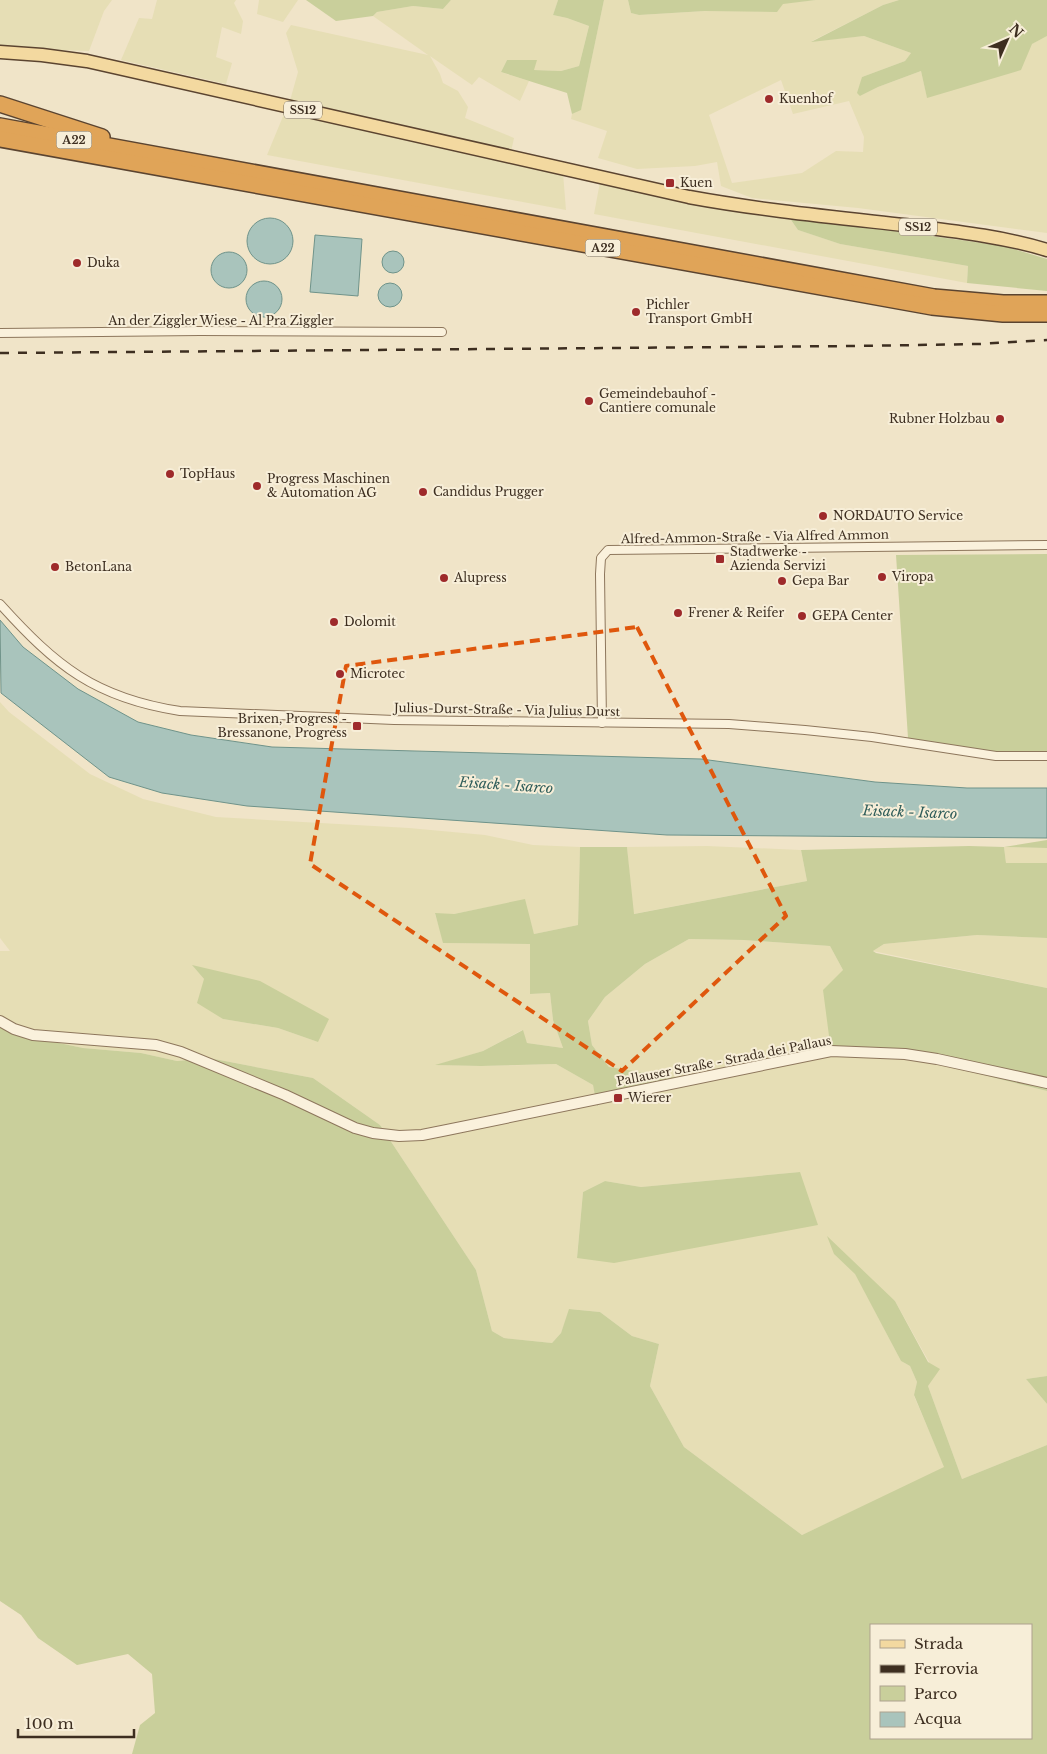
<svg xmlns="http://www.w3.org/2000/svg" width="1047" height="1754" font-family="'Libre Baskerville',serif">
	<rect width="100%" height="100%" fill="#f0e4c8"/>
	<!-- farmland -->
	<g fill="#e6deb5" fill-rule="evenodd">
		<polygon points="0,0 112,0 104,11 89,51 0,48"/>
		<polygon points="157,0 236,0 234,3 243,21 241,34 222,27 216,57 232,63 226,84 121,60 139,18 152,19"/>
		<polygon points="259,0 298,0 283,22 257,14"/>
		<polygon points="451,0 558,0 553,15 567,18 589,26 579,66 561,71 533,70 536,60 507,60 501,72 529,81 520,101 479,77 472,85 430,56 440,74 443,83 458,91 468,107 465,118 514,138 509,161 563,173 566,210 267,155 291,97 298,72 286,33 291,25 428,55 373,16 377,12 413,6 443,9"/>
		<path d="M 604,0 L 628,0 L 631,13 L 639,15 L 705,11 L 816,0 L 899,0 L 883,5 L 812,41 L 864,36 L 911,53 L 905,61 L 862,77 L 860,96 L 878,87 L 921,71 L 927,97 L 1047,36 L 1047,233 L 858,208 L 752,198 L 721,186 L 717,162 L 695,166 L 637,169 L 598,158 L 607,131 L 571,119 L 572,114 L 581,109 ZM 781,80 L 793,114 L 849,101 L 864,137 L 863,152 L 836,151 L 802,173 L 732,183 L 709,115 Z"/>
		<polygon points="600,182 788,216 798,230 840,244 968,266 967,283 594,214"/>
		<path d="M 0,702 L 9,712 L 90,774 L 143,799 L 216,817 L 409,828 L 485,835 L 533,845 L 580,847 L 578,925 L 534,934 L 524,900 L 454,914 L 435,914 L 444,943 L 530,944 L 530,994 L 550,993 L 553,1020 L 563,1048 L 527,1043 L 522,1030 L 483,1051 L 437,1065 L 489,1066 L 556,1064 L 593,1085 L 598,1106 L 616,1094 L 689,1080 L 609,1067 L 592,1045 L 588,1021 L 605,997 L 645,964 L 689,939 L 745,940 L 830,946 L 843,970 L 924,1060 L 1047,1091 L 1047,1376 L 1026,1379 L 1047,1404 L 1047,1445 L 962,1479 L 928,1386 L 929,1362 L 895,1301 L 834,1254 L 855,1273 L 901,1361 L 910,1366 L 917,1382 L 914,1396 L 945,1468 L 802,1535 L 684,1447 L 650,1386 L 659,1344 L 632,1336 L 600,1312 L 570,1309 L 561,1333 L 552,1343 L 504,1338 L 492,1331 L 476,1270 L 380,1125 L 313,1078 L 209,1058 L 177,1061 L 141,1053 L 83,1048 L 35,1038 L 0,1019 L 0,951 L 10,951 L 0,938 ZM 193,966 L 318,1042 L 278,1028 L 223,1019 L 204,979 ZM 800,1172 L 577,1258 L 577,1257 L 583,1192 L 605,1181 L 641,1187 Z"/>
		<polygon points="707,846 801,850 807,881 633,914 627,847"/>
		<polygon points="1004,847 1047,848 1047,863 1006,863"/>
		<polygon points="977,935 1047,938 1047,988 873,951 884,944"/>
	</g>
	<!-- green -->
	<g fill="#c9cf9b" fill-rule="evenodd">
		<polygon points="306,0 451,0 443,9 413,6 377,12 373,16 336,21"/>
		<polygon points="558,0 604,0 581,110 572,114 567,93 501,72 507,60 537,60 534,70 561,71 579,66 589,26 567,18 553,15"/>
		<polygon points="628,0 816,0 783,4 777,12 705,11 639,15 631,13"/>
		<polygon points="899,0 1047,0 1047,36 1032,44 1021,70 927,98 921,71 878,87 860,96 857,93 862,77 905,61 911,53 864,36 811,42 883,5"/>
		<polygon points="791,220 814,220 1004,246 1047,259 1047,291 967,283 968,266 840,244 798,230"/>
		<path d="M 1047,554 L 1047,751 C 1002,759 953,746 908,738 L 896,555 Z"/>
		<polygon points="1047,840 1047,848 1004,847 1006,863 1047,863 1047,938 977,935 884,944 873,951 876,953 1047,988 1047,1091 924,1060 831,1051 823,990 843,970 830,946 744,940 689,939 645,964 605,997 588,1021 592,1045 609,1067 691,1080 616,1094 597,1106 593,1085 556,1064 481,1066 435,1065 483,1051 523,1030 527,1043 563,1048 553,1020 550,993 530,994 530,944 443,943 435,913 454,914 525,899 534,934 578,925 580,847 627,847 634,914 807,881 801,850 969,846 1004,847"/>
		<polygon points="192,965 260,981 329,1019 318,1042 278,1028 223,1019 197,1003 204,979"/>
		<path d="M 0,1019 L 35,1038 L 83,1048 L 141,1053 L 177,1061 L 209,1058 L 313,1078 L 380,1125 L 476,1270 L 492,1331 L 504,1338 L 552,1343 L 561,1333 L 569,1309 L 600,1312 L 632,1336 L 659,1344 L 650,1386 L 684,1447 L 802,1535 L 944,1467 L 914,1395 L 917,1382 L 910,1366 L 901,1361 L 855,1274 L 834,1254 L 827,1236 L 895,1301 L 928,1362 L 940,1369 L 928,1386 L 962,1479 L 1047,1445 L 1047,1754 L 132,1754 L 140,1725 L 155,1713 L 152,1674 L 128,1654 L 77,1665 L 38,1638 L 21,1615 L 0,1601 ZM 871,1625 L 1031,1625 L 1031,1738 L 871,1738 Z"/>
		<polygon points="800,1172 818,1225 614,1263 577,1258 583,1192 605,1181 641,1187"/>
		<polygon points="1047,1376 1047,1404 1026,1379"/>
	</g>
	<!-- water -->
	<g fill="#a9c4bc" stroke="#6f938a">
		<circle cx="270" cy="241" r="23"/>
		<polygon points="315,235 362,239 358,296 310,292"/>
		<circle cx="393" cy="262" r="11"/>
		<circle cx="229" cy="270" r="18"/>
		<circle cx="264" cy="299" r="18"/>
		<circle cx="390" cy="295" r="12"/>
		<polygon points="0,620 23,647 78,689 138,722 191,735 272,747 701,759 875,782 967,788 1047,788 1047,838 667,835 247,806 162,793 109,777 1,693"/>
	</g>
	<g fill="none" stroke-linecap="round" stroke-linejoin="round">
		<defs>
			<g id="minor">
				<polyline points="0,333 200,331 442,332"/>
				<path d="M 0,604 C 56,666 95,698 180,711 L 394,720 L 729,724 L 805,730 L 872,737 L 996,756 L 1047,756"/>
				<polyline points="602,723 600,574 601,558 608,550 1047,545"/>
			</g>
			<polyline id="tertiary" points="0,1021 14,1029 33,1035 156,1045 181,1052 285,1095 355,1128 373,1133 399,1136 422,1135 447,1130 831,1051 905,1054 937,1059 1047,1083"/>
			<path id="primary" d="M 0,52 L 42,55 L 87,61 L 689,197 C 760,210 832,217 904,225 C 952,231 1001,236 1047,250"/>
			<g id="motorway">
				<polyline points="0,104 102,137"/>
				<polyline points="0,126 934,297 1003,303 1047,303"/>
				<polyline points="0,139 932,307 1003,314 1047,314"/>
			</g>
		</defs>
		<!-- minor casing -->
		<use href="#minor" stroke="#8d765c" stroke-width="10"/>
		<!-- tertiary casing -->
		<use href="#tertiary" stroke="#8d765c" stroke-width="12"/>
		<!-- primary casing -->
		<use href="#primary" stroke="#5b4430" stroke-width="15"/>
		<!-- motorway casing -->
		<use href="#motorway" stroke="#5b4430" stroke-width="18"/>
		<!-- minor -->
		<use href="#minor" stroke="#faf1dc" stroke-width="8"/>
		<!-- tertiary -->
		<use href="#tertiary" stroke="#faf1dc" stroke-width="10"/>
		<!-- primary -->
		<use href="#primary" stroke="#f3d9a0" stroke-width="12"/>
		<!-- motorway -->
		<use href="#motorway" stroke="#e0a458" stroke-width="15"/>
		<!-- rail -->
		<polyline stroke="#3d2e20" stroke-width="2.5" stroke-dasharray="9 9" stroke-linecap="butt" points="0,353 855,346 979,344 1047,340"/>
	</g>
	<!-- marked area -->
	<path fill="none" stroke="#df570d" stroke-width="4" stroke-dasharray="10 6" stroke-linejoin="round" d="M 637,627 L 786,916 L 622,1071 L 310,864 L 346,666 Z"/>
	<!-- markers -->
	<g fill="#9e2a2b" stroke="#f7eed8" stroke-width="2">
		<circle cx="769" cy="99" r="5"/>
		<rect x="665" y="178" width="10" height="10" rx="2.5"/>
		<circle cx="77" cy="263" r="5"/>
		<circle cx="636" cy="312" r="5"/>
		<circle cx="589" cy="401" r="5"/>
		<circle cx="1000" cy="419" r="5"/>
		<circle cx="170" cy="474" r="5"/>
		<circle cx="257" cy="486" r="5"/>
		<circle cx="423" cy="492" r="5"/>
		<circle cx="823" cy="516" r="5"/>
		<rect x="715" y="554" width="10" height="10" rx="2.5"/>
		<circle cx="55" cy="567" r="5"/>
		<circle cx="882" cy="577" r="5"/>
		<circle cx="444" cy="578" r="5"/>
		<circle cx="782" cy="581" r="5"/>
		<circle cx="678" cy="613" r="5"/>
		<circle cx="802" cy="616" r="5"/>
		<circle cx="334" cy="622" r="5"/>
		<circle cx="340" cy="674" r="5"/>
		<rect x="352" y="721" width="10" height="10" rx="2.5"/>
		<rect x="613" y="1093" width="10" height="10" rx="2.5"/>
	</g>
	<g text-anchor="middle" stroke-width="4" stroke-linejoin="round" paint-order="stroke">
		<!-- shield labels -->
		<g fill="#f7eed8" stroke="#756857" stroke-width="1">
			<rect x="284" y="101.5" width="38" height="17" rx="4"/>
			<rect x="56.5" y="131.5" width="35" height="17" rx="4"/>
			<rect x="899" y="218.5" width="38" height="17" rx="4"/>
			<rect x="585.5" y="239.5" width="35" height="17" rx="4"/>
		</g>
		<g font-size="11" font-weight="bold" fill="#3d2e20">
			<text x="303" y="114">SS12</text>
			<text x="74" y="144">A22</text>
			<text x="918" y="231">SS12</text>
			<text x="603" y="252">A22</text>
		</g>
		<!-- poi labels -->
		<g font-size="12" fill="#3d2e20" stroke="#f7eed8" text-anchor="start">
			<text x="779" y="103">Kuenhof</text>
			<text x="680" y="187">Kuen</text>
			<text x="87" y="267">Duka</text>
			<text x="646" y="309">Pichler<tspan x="646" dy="14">Transport GmbH</tspan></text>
			<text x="599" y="398">Gemeindebauhof -<tspan x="599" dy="14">Cantiere comunale</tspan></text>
			<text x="990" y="423" text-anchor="end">Rubner Holzbau</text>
			<text x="180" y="478">TopHaus</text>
			<text x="267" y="483">Progress Maschinen<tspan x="267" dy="14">&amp; Automation AG</tspan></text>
			<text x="433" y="496">Candidus Prugger</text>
			<text x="833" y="520">NORDAUTO Service</text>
			<text x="730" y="556">Stadtwerke -<tspan x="730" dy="14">Azienda Servizi</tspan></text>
			<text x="65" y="571">BetonLana</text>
			<text x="892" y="581">Viropa</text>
			<text x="454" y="582">Alupress</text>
			<text x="792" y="585">Gepa Bar</text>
			<text x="688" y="617">Frener &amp; Reifer</text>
			<text x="812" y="620">GEPA Center</text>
			<text x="344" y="626">Dolomit</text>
			<text x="350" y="678">Microtec</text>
			<text x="347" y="723" text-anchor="end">Brixen, Progress -<tspan x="347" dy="14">Bressanone, Progress</tspan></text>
			<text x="628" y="1102">Wierer</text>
		</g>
		<!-- street labels -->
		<g font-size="12" fill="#3d2e20" stroke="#f7eed8">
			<text x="221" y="325">An der Ziggler Wiese - Al Pra Ziggler</text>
			<text transform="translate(755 537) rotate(-1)" y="4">Alfred-Ammon-Straße - Via Alfred Ammon</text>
			<text transform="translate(507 710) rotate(1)" y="4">Julius-Durst-Straße - Via Julius Durst</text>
			<text transform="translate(724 1061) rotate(-11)" y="4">Pallauser Straße - Strada dei Pallaus</text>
		</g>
		<!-- water labels -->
		<g font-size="14" font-style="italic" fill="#2f5d5a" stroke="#f7eed8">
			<text transform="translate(506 785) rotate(4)" y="5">Eisack - Isarco</text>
			<text transform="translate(910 812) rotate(2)" y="5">Eisack - Isarco</text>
		</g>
	</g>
	<!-- legend -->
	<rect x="870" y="1624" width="162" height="115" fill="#f7eed8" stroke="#ada18e"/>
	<rect x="880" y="1640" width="25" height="8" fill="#f3d9a0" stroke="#ada18e"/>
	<text x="914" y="1649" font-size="15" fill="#3d2e20">Strada</text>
	<rect x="880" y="1665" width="25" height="8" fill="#3d2e20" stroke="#ada18e"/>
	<text x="914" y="1674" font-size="15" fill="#3d2e20">Ferrovia</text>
	<rect x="880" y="1686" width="25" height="15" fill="#c9cf9b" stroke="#ada18e"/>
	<text x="914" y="1699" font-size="15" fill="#3d2e20">Parco</text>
	<rect x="880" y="1712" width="25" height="15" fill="#a9c4bc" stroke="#ada18e"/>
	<text x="914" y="1724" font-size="15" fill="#3d2e20">Acqua</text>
	<!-- north arrow -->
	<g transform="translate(1007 40) rotate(45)" stroke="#f7eed8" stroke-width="4" paint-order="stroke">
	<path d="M0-4L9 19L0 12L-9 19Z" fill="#3d2e20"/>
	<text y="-8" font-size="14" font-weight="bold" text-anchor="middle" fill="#3d2e20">N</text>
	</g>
	<!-- scale -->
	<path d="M18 1729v8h116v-8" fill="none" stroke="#3d2e20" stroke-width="2.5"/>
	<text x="25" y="1729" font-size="15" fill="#3d2e20" stroke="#f7eed8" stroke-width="4" paint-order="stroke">100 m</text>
</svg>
